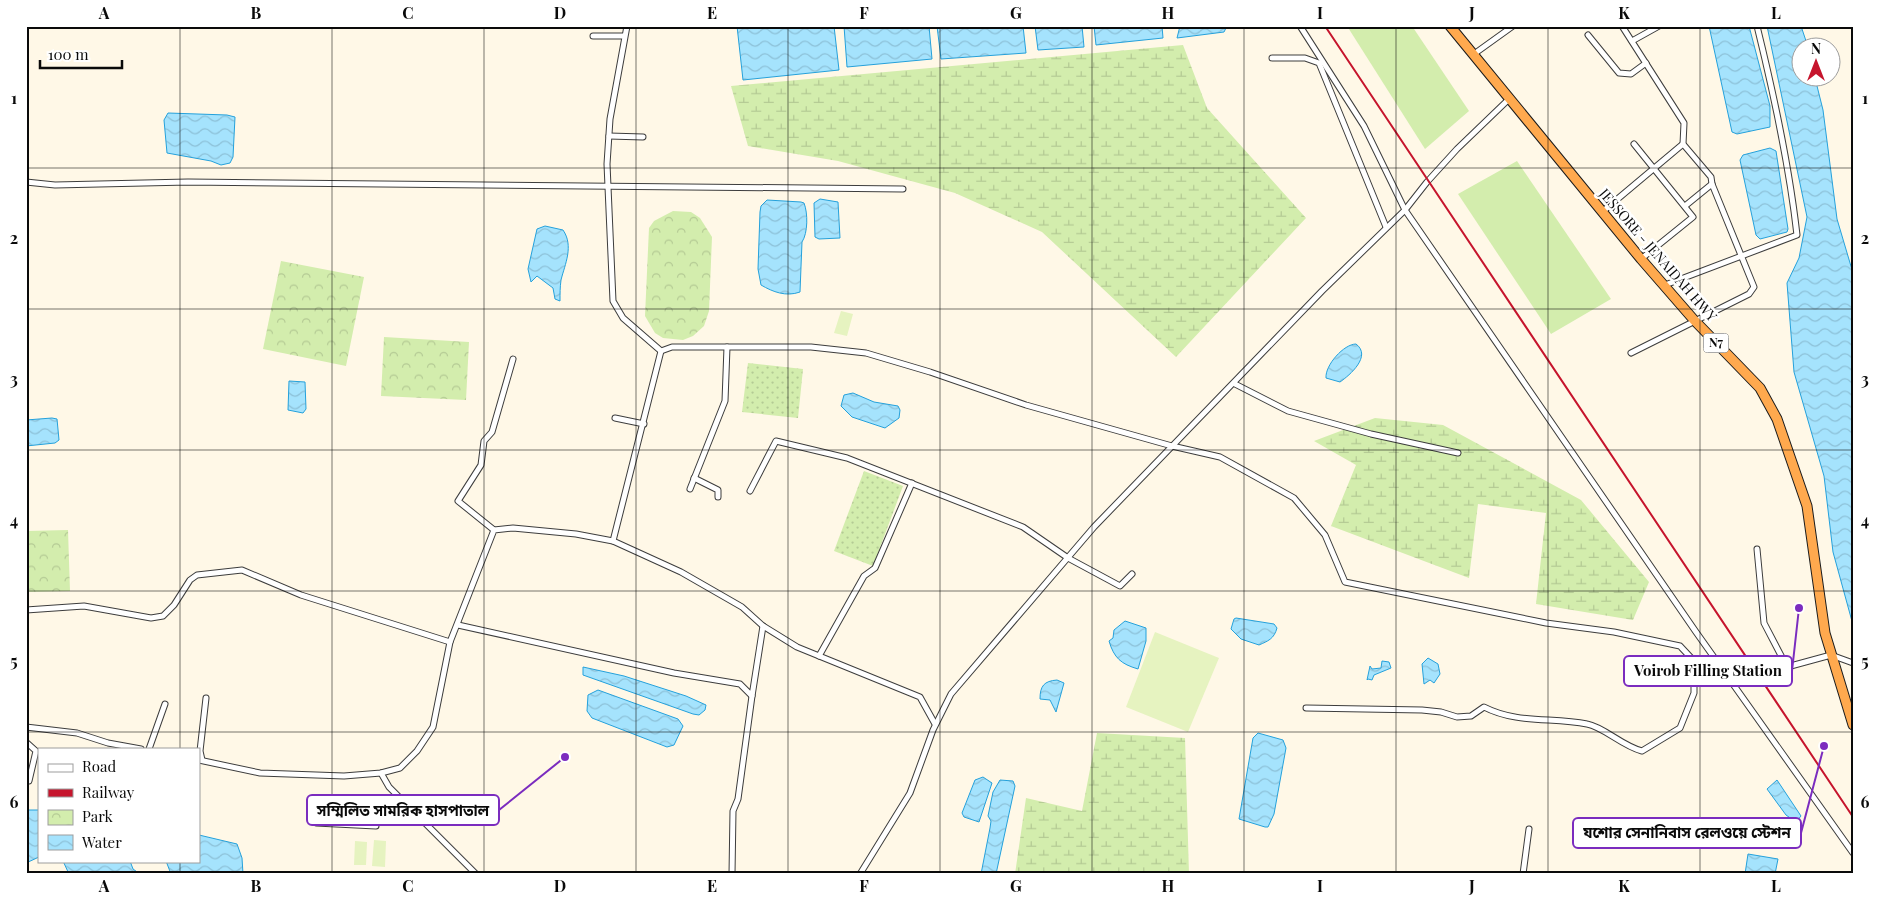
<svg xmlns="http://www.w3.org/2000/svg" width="1879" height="900" font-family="'Playfair Display','Noto Sans Bengali',serif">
	<defs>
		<pattern id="wetland-marsh" width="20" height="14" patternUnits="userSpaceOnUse" patternTransform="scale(1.25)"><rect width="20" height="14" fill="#d3edad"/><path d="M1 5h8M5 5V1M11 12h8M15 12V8" fill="none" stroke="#b4ca94"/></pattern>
		<pattern id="park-crowns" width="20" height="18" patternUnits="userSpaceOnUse" patternTransform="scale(1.25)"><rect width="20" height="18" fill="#d3edad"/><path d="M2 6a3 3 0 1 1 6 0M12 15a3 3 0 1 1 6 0" fill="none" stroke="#b4ca94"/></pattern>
		<pattern id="garden-dots" width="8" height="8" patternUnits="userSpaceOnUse" patternTransform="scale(1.25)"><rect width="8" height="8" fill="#d3edad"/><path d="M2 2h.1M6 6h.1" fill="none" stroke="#b4ca94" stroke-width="1.8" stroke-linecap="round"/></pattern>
		<pattern id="water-waves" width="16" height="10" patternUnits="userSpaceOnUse" patternTransform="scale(1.25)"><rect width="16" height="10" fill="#a5e3fd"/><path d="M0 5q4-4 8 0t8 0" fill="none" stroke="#8dc1d8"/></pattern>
	</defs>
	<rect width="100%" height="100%" fill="#fff8e7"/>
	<!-- grass -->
	<g fill="#d3edad">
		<polygon points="1347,26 1412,26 1469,111 1425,149"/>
		<polygon points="1517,161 1611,299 1551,334 1458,194"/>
	</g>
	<!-- wetland -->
	<g fill="url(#wetland-marsh)">
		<polygon points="1183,45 1207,108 1306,218 1176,357 1042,232 955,193 838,161 748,146 731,86"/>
		<polygon points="1375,418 1443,425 1581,500 1649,582 1633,620 1536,604 1546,513 1478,504 1469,578 1331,526 1356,465 1314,441"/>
		<polygon points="1097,733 1185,738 1189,874 1015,874 1026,798 1082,811"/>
	</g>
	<!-- park -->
	<g fill="url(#park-crowns)">
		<polygon points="673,211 691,212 700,218 712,237 709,311 704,326 693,336 683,340 663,338 655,333 645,316 649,228 654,221"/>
		<polygon points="281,261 364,277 346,366 263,349"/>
		<polygon points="384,337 469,342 466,400 381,396"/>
		<polygon points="68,530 70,591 26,592 26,531"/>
	</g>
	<!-- garden -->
	<g fill="url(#garden-dots)">
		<polygon points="748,363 803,369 798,418 742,412"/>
		<polygon points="864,471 903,486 873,566 834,551"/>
	</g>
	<!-- pitch -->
	<g fill="#e6f3c0">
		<polygon points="841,311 853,314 847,336 834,333"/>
		<polygon points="1155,632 1219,658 1188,732 1126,707"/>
		<polygon points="374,840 386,841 385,867 372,866"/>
		<polygon points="355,841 367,842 366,865 354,865"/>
	</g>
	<!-- water -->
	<g fill="url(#water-waves)" stroke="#25a1db">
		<polygon points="737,26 834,26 839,70 743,80"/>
		<polygon points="844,26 929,26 932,59 847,67"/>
		<polygon points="937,26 1023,26 1026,53 941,59"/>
		<polygon points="1035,26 1082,26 1084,47 1038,50"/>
		<polygon points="1094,26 1162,26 1163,38 1096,45"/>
		<polygon points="1180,26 1227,26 1224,32 1177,38"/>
		<polygon points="1709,26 1749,26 1770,106 1770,127 1737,134 1732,132"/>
		<polygon points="1767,26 1801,26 1808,47 1802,48 1802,78 1815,78 1823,110 1837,219 1853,273 1853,625 1833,552 1824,476 1794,372 1787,283 1799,258 1807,217"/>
		<polygon points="168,113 227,115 235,117 233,157 230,163 221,165 211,161 167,153 164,120"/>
		<polygon points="1770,148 1776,151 1788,229 1787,232 1760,239 1756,235 1740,160 1743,155"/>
		<polygon points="820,199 838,202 840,238 819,239 815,237 814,203"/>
		<path d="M 767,200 L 801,202 L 804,203 C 808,213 808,233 802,242 L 800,292 C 786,297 773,292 761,285 L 758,269 L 760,212 L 761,206 Z"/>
		<path d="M 545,226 L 563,230 C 574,246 565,264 561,280 C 560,287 560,294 560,301 L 555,299 L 553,288 L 537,276 L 531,282 L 528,269 L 537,229 Z"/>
		<path d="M 1356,344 C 1372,356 1350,375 1340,382 L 1326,378 C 1325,365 1344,344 1356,344 Z"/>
		<polygon points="289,381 305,382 306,409 303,413 288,410"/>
		<polygon points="853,393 874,402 898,406 900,410 899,418 885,428 852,417 841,406 844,395"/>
		<polygon points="52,418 57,419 59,440 55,443 26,446 26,420"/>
		<path d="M 1236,618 L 1274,624 L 1277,628 C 1274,639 1268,641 1259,645 L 1241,639 L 1231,629 L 1234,619 Z"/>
		<path d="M 1125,621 L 1146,628 L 1146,641 L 1138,669 C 1121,664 1114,658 1109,641 L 1113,638 L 1114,630 Z"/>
		<polygon points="1428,658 1438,664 1440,674 1434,683 1430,680 1424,684 1422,664"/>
		<polygon points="1382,661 1389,662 1391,668 1374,675 1372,680 1368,679 1367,680 1370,666 1372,669 1381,668"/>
		<polygon points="583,667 624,676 686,696 706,705 705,710 699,715 693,714 583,675"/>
		<path d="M 1057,680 L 1064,683 L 1056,712 L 1050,700 L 1040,699 C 1040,686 1044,681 1057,680 Z"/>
		<polygon points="598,690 678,719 683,726 674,745 667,747 592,718 587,711 588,695"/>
		<polygon points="1258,733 1283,740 1286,748 1274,814 1268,827 1265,827 1239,819 1253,738"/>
		<polygon points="983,777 992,783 979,822 964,817 962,813 975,780"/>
		<polygon points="1000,780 1013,781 1015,786 996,874 981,874 990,828 991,821 988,816 993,792"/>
		<polygon points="1777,780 1801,816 1796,822 1786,815 1767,789"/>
		<polygon points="27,810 39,810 39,857 26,863"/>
		<polygon points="199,835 237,844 242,858 243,874 171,874 166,861 199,861"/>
		<polygon points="1748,854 1778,859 1775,874 1745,874"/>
		<polygon points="63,861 130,861 133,869 140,874 69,874"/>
	</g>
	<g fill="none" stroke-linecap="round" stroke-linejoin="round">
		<defs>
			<g id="minor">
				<path d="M 627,26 L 610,119 L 607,164 L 613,301 L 623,318 L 661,351 L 672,347 L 811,347 L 866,353 L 930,372 L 1026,405 L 1172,446 L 1220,457 L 1294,498 L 1325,535 L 1345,582 L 1546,623 L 1614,632 L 1680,646 L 1694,661 L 1694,693 L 1680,728 L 1642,751 C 1622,746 1604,727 1587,724 C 1552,717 1517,724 1484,707 L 1471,716 L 1457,717 L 1441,712 L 1422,710 L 1306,708"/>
				<polyline points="1300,26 1364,126 1405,210 1696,632 1853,853"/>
				<polyline points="1622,26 1684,123 1683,144 1711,177 1712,184 1754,287 1749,294 1631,353"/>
				<polyline points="1588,35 1619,73 1631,74 1646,63"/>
				<polyline points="593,36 624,36"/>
				<polyline points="1632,41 1659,26"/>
				<polyline points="1474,54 1513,26"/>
				<polyline points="1272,58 1305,58 1319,63 1386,227"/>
				<polyline points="609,136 643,137"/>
				<polyline points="1634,144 1693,217 1641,259"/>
				<polyline points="26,182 55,185 188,182 903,189"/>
				<polyline points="1685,206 1712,184"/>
				<polyline points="1602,212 1683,144"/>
				<path d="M 1665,285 L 1797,235 C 1789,164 1774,95 1757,26"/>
				<polyline points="1235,384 1288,411 1371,434 1458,453"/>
				<polyline points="615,418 644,424"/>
				<polyline points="694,478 718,490 718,497"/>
				<polyline points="690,489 725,401 727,347"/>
				<polyline points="750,491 776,441 847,458 1023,527 1068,558 1120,586 1132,574"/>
				<polyline points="494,530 458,501 481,465 484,441 492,432 513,359"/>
				<polyline points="613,541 661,351"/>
				<polyline points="1757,549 1764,623 1787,667 1831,655 1853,663"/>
				<polyline points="26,610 84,606 151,618 163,616 174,605 190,580 197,575 242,570 301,595 450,642"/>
				<polyline points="458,625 674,673 740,684 752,696 763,626"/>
				<polyline points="819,656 864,576 875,568 912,483"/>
				<polyline points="26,727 77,733 108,743 141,749"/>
				<polyline points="26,742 36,751 29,781"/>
				<polyline points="149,749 165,704"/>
				<polyline points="199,760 260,773 344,776 381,773 400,768 417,751 433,727 450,642 494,530 513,528 576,534 613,541 681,572 742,607 763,626 797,647 920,697 935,724"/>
				<polyline points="202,760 200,751 206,698"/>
				<polyline points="381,773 389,787 476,874"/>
				<polyline points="316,823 376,826"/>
				<polyline points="732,874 733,811 738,799 752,696"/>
				<polyline points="860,874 910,793 933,730 951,694 1094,527 1322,291 1405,210 1427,182 1457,149 1509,99"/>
				<polyline points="1523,874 1529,829"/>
			</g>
			<polyline id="trunk" points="1450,26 1641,259 1694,320 1760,388 1777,419 1807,506 1825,633 1853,725"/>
		</defs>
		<!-- minor casing -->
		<use href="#minor" stroke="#3d3d3d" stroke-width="7"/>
		<!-- trunk casing -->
		<use href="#trunk" stroke="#1b1b1b" stroke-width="11"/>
		<!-- minor -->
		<use href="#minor" stroke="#fff" stroke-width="5"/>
		<!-- trunk -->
		<use href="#trunk" stroke="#ffa94e" stroke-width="9"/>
		<!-- rail -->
		<polyline stroke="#c6152d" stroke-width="2" points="1325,26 1853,817"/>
	</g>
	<!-- grid -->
	<path fill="none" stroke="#0a0a0a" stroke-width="1" stroke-opacity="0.55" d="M 180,26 L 180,749M 332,26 L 332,874M 484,26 L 484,874M 636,26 L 636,874M 788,26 L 788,874M 940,26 L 940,874M 1092,26 L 1092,874M 1244,26 L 1244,874M 1396,26 L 1396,874M 1548,26 L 1548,874M 1700,26 L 1700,874M 26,168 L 1853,168M 26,309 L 1853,309M 26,450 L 1853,450M 26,591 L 1853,591M 26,732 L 1853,732M 180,861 L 180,874"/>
	<g text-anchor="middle" stroke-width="5" stroke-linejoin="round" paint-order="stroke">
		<!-- shield labels -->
		<rect fill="#fff" stroke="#545454" stroke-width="1" x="1703.5" y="333.5" width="25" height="19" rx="4"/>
		<g font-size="12" font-weight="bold" fill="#0a0a0a">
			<text x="1716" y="347">N7</text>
		</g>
		<!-- street labels -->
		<g font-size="14" fill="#0a0a0a" stroke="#fff">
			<text transform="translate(1658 255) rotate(49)" y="5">JESSORE - JENAIDAH HWY</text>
		</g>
	</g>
	<!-- callouts -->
	<path fill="none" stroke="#7b2cbf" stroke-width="2" d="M1799 608L1792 671M565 757L499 810M1824 746L1801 833"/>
	<g fill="#7b2cbf" stroke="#fff" stroke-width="2">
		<circle cx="1799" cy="608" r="5"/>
		<circle cx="565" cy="757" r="5"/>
		<circle cx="1824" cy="746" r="5"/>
	</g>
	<g fill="#fff" stroke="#7b2cbf" stroke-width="2">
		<rect x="1624" y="656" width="168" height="30" rx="5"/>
		<rect x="307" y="795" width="192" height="30" rx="5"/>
		<rect x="1573" y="818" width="228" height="30" rx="5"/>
	</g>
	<g font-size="15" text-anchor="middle" font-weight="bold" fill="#0a0a0a">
		<text x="1708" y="676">Voirob Filling Station</text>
		<text x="403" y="816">সম্মিলিত সামরিক হাসপাতাল</text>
		<text x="1687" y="838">যশোর সেনানিবাস রেলওয়ে স্টেশন</text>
	</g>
	<!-- border -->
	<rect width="1879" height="900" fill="none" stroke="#ffffff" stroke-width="55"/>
	<!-- legend -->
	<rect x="38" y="748" width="162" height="115" fill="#ffffff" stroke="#9d9d9d"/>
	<rect x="48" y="764" width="25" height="8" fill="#ffffff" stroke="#9d9d9d"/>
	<text x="82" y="772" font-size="15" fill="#0a0a0a">Road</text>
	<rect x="48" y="789" width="25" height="8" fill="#c6152d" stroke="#9d9d9d"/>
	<text x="82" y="798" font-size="15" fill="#0a0a0a">Railway</text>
	<rect x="48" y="810" width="25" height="15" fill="url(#park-crowns)" stroke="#9d9d9d"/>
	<text x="82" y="822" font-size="15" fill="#0a0a0a">Park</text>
	<rect x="48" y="835" width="25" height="15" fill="url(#water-waves)" stroke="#9d9d9d"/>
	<text x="82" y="848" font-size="15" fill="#0a0a0a">Water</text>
	<!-- north arrow -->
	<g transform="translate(1816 62)"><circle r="24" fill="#ffffff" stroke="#9d9d9d"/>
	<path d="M0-4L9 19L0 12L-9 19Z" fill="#c6152d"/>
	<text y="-8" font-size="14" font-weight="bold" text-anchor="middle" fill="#0a0a0a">N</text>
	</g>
	<!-- scale -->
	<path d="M40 60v8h82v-8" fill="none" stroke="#0a0a0a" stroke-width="2.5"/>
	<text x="48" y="60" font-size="15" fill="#0a0a0a" stroke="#ffffff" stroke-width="4" paint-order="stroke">100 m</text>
	<rect x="28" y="28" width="1824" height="844" fill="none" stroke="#0a0a0a" stroke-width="2"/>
	<g font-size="16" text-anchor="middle" font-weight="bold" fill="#0a0a0a">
		<text x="104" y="19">A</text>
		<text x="256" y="19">B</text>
		<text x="408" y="19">C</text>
		<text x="560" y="19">D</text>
		<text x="712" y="19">E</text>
		<text x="864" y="19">F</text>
		<text x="1016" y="19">G</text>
		<text x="1168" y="19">H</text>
		<text x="1320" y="19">I</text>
		<text x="1472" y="19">J</text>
		<text x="1624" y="19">K</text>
		<text x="1776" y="19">L</text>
		<text x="14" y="104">1</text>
		<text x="1865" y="104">1</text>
		<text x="14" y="244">2</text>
		<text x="1865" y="244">2</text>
		<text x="14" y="385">3</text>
		<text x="1865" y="385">3</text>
		<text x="14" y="526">4</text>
		<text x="1865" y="526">4</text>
		<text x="14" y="667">5</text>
		<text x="1865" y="667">5</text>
		<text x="14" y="808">6</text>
		<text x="1865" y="808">6</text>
		<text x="104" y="892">A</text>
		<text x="256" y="892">B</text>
		<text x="408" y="892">C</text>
		<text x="560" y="892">D</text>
		<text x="712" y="892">E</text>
		<text x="864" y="892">F</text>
		<text x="1016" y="892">G</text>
		<text x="1168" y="892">H</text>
		<text x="1320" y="892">I</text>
		<text x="1472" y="892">J</text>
		<text x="1624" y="892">K</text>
		<text x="1776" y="892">L</text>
	</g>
</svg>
